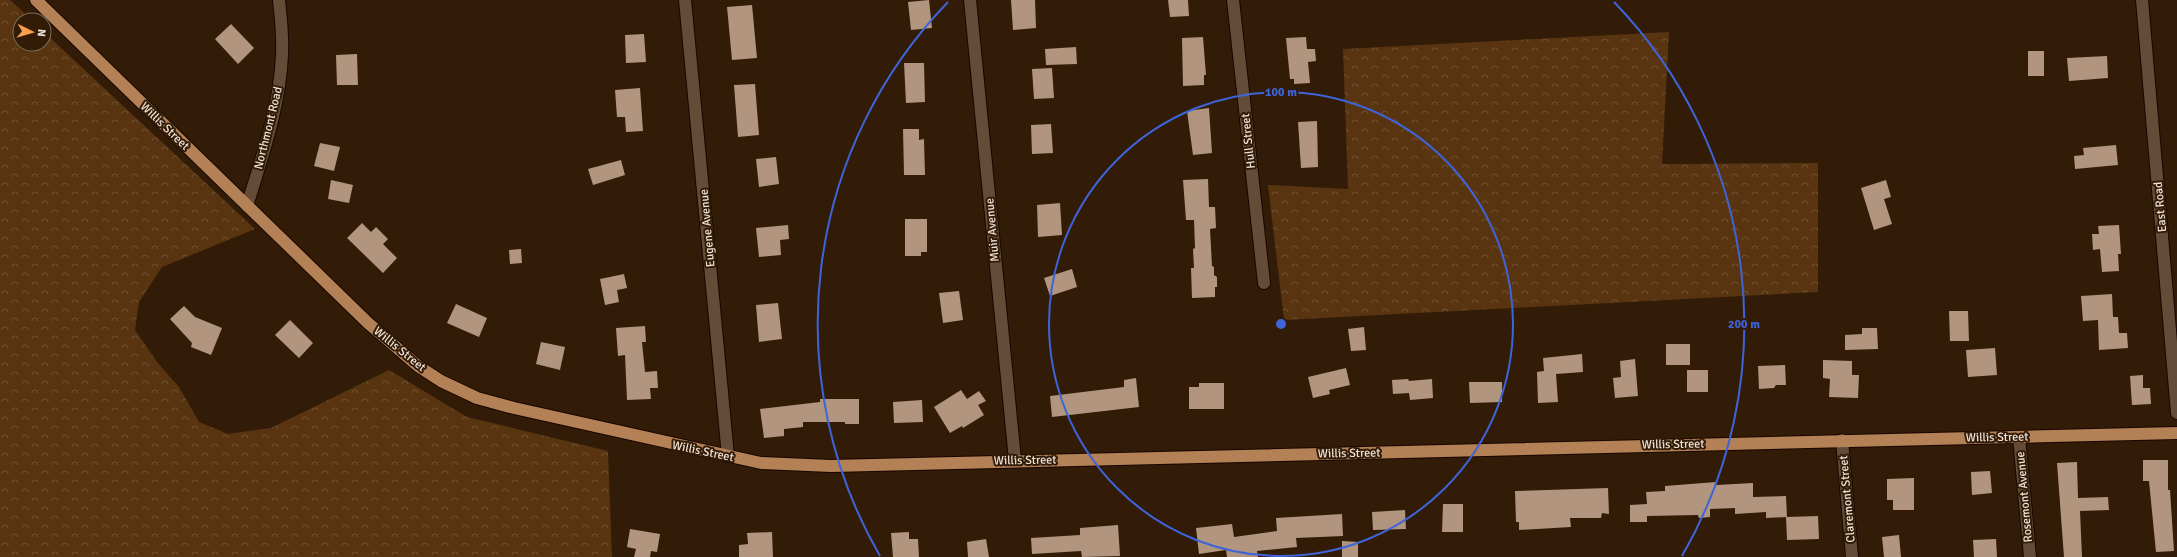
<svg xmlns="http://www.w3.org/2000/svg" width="2177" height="557" font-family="Signika,sans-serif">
	<defs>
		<pattern id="forest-crowns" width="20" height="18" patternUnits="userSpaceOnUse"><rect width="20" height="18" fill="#583411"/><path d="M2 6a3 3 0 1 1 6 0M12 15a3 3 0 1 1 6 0" fill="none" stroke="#705133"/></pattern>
	</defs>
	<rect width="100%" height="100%" fill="#321c08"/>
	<!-- forest -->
	<g fill="url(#forest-crowns)">
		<polygon points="0,0 10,0 32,20 20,20 20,44 44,44 44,32 255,229 162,267 139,302 135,330 157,362 179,387 199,422 228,434 271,428 389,370 467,417 608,451 612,557 0,557"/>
		<polygon points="1669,32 1662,164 1818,163 1818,292 1284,320 1268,185 1348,189 1343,49"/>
	</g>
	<!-- building -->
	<g fill="#b1957f">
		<polygon points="929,0 932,28 911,30 908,2"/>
		<polygon points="1011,0 1035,0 1036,28 1013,30"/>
		<polygon points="1168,0 1188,0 1189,16 1170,17"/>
		<polygon points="752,5 757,58 732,60 727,7"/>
		<polygon points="231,24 254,48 238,64 215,39"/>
		<polygon points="644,34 646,62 626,63 625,35"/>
		<polygon points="1203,37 1206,75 1204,75 1204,85 1183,86 1182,38"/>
		<polygon points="1306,37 1307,49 1315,49 1316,61 1308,62 1310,83 1294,84 1294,79 1290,79 1286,38"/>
		<polygon points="1076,47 1077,64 1046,65 1045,49"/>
		<rect x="2028" y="51" width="16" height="25"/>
		<polygon points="357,54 358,85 337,85 336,55"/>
		<polygon points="2107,56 2108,78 2069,81 2067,58"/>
		<polygon points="904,63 924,63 925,102 906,103"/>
		<polygon points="1052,68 1054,98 1034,99 1032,69"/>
		<polygon points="755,84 759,135 738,137 734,85"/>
		<polygon points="640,88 643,131 626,132 625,117 617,117 615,90"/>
		<polygon points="1209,108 1212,153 1193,155 1187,111"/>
		<polygon points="1317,121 1318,167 1301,168 1298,122"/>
		<polygon points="1051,124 1053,153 1032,154 1031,125"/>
		<polygon points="903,129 919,129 919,140 924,139 925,175 904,175"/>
		<polygon points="320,143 340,147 334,171 314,166"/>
		<polygon points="2116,145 2118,165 2075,169 2074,156 2084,155 2083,148"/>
		<polygon points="776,157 779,184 759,187 756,159"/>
		<polygon points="621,160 625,175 593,185 588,169"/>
		<polygon points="1208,179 1209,207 1215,207 1216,228 1210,229 1212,266 1214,267 1214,275 1217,277 1217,287 1215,287 1215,297 1192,298 1191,268 1194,268 1193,249 1195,248 1194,220 1186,220 1183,180"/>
		<polygon points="331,180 353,185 349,203 328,199"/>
		<polygon points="1886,180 1891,197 1884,199 1892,224 1874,230 1861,188"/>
		<polygon points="1060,203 1062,235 1038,237 1037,205"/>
		<polygon points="905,219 927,219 927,252 921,252 921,256 905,256"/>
		<polygon points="362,223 371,232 376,227 388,239 383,244 397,258 383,273 347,238"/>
		<polygon points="788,225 789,239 780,240 781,255 759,257 756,228"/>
		<polygon points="2119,225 2121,254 2118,254 2119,271 2102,272 2100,249 2093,250 2092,234 2099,234 2098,226"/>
		<polygon points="521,249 522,263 510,264 509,250"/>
		<polygon points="1072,269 1077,287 1050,296 1044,278"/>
		<polygon points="624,274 627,288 617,290 619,302 605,305 600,279"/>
		<polygon points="959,291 963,320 943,323 939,293"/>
		<polygon points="2112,294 2113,317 2118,317 2119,333 2127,333 2128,348 2099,350 2098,320 2083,321 2081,296"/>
		<polygon points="778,303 782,339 759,342 756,305"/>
		<polygon points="456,304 487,318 479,337 447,323"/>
		<polygon points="184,306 195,317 222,328 211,355 191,347 192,343 170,319"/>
		<polygon points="1949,311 1968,311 1969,341 1950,341"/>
		<polygon points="290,320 313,343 299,358 275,335"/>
		<polygon points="645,326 646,342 642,342 645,372 657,371 658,388 650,388 651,399 627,400 625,355 618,356 616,328"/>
		<polygon points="1364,327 1366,350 1351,351 1348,329"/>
		<polygon points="1862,328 1877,328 1878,349 1845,350 1845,335 1862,334"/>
		<polygon points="541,342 565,347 560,370 536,364"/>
		<rect x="1666" y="344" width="24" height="21"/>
		<polygon points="1995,348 1997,375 1968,377 1966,350"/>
		<polygon points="1582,354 1583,372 1556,374 1558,402 1538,403 1537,372 1544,371 1543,358"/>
		<polygon points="1635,359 1638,396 1615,398 1613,378 1621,377 1620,361"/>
		<polygon points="1823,360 1852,361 1852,375 1859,375 1858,398 1829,397 1830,379 1823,378"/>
		<polygon points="1785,365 1786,385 1776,385 1774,388 1759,389 1758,366"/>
		<polygon points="1346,368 1350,385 1329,390 1330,394 1313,398 1308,377"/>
		<rect x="1687" y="370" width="21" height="22"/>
		<polygon points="2143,375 2143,388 2150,388 2151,404 2132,405 2130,376"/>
		<polygon points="1136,378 1139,407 1052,417 1050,396 1124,387 1124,380"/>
		<polygon points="1408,379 1409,381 1432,379 1433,398 1410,400 1409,393 1393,394 1392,380"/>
		<polygon points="1469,382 1502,382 1502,402 1470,403"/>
		<polygon points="1199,383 1224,383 1224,409 1189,409 1189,387 1199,387"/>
		<polygon points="961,390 967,399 979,391 986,401 978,405 984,415 963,428 962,426 950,433 934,407"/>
		<polygon points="820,399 859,399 859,424 845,424 845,422 803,422 803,427 784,429 784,436 764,438 760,409 820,402"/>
		<polygon points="922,400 923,422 894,423 893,402"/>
		<polygon points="2143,460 2168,460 2168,490 2170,490 2174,551 2156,552 2149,481 2143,481"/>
		<polygon points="2077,462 2078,498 2108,497 2109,510 2080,511 2082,557 2064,557 2057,463"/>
		<polygon points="1990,471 1992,493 1972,495 1971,472"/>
		<polygon points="1914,478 1914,510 1893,510 1893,500 1887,500 1887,479"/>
		<polygon points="1716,482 1716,485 1753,483 1753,497 1786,496 1787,517 1766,518 1766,512 1735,514 1735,508 1710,509 1710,517 1699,518 1698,515 1647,516 1647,522 1630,522 1630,505 1647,504 1646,492 1665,491 1665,486"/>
		<polygon points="1608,488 1609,514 1602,513 1601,518 1570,518 1571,527 1519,530 1519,522 1516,522 1515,491"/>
		<polygon points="1443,504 1463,504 1463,532 1442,532"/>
		<polygon points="1405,510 1406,529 1373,530 1372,512"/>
		<polygon points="1342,514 1343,536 1296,538 1297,547 1257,551 1258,557 1227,557 1226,550 1199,554 1196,528 1232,524 1234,537 1277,531 1276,518"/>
		<polygon points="1818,516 1819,539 1787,540 1786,517"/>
		<polygon points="1118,525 1120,556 1082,557 1081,551 1032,554 1031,538 1080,535 1080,528"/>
		<polygon points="630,529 660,534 657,552 651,551 650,557 634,557 636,549 627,547"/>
		<polygon points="772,532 773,557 739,557 739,545 748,544 747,533"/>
		<polygon points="909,532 909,539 918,539 919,557 893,557 891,533"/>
		<polygon points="1899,535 1901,557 1884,557 1882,537"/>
		<polygon points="986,539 989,557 968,557 967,542"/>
		<polygon points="1996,539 1997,557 1974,557 1973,540"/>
		<polygon points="1342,541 1358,542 1358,557 1342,557"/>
	</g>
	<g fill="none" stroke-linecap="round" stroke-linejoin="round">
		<defs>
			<g id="minor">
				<polyline points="685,0 728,456"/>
				<polyline points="970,0 1015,460"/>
				<polyline points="1233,0 1264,283"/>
				<polyline points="2142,0 2177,413"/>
				<path d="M 247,206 C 262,157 280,106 282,55 C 283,37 281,18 279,0"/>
				<polyline points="2019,437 2030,557"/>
				<polyline points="1842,440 1852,557"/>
			</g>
			<polyline id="major" points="36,0 368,323 418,366 441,381 477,398 514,408 761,463 831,466 2177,433"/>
		</defs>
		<!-- minor casing -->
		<use href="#minor" stroke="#180600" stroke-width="14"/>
		<!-- major casing -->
		<use href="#major" stroke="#180600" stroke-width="14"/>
		<!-- minor -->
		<use href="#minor" stroke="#644c38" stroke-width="12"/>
		<!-- major -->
		<use href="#major" stroke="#b38155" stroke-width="12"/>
	</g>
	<!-- distance rings -->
	<g fill="none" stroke="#3d64d8" stroke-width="2">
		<circle cx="1281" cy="324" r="232"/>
		<path d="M880 556A463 463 0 0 1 948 2M1614 2A463 463 0 0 1 1682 556"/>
	</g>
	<g text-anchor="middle" stroke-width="4" stroke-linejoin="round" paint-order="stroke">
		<!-- street labels -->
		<g font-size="12" fill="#f0e1d5" stroke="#321c08">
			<text transform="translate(165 126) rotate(44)" y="4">Willis Street</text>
			<text transform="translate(268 128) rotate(-76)" y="4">Northmont Road</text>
			<text transform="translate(1248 141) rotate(-96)" y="4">Hull Street</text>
			<text transform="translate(2160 207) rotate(-95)" y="4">East Road</text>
			<text transform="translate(707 228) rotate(-95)" y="4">Eugene Avenue</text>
			<text transform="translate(992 230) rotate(-95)" y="4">Muir Avenue</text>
			<text transform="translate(400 349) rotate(39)" y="4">Willis Street</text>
			<text transform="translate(1997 437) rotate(-1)" y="4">Willis Street</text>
			<text transform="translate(1673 444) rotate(-1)" y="4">Willis Street</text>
			<text transform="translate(703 451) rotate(12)" y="4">Willis Street</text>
			<text transform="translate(1349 453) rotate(-1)" y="4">Willis Street</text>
			<text transform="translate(1025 460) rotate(-1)" y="4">Willis Street</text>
			<text transform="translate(2024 497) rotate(-95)" y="4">Rosemont Avenue</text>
			<text transform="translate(1847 499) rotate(-95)" y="4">Claremont Street</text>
		</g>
	</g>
	<circle cx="1281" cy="324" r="6" fill="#3d64d8" stroke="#321c08" stroke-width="2"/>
	<g font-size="12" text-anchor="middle" font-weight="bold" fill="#3d64d8" stroke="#321c08" stroke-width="4" stroke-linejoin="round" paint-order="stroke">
		<text x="1281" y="96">100 m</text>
		<text x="1744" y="328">200 m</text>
	</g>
	<!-- north arrow -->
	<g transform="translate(32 32) rotate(95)"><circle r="19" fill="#321c08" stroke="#7e6b5a"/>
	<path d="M0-3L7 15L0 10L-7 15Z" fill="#f9a04c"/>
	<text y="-6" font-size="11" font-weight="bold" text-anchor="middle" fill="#f0e1d5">N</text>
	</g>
</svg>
